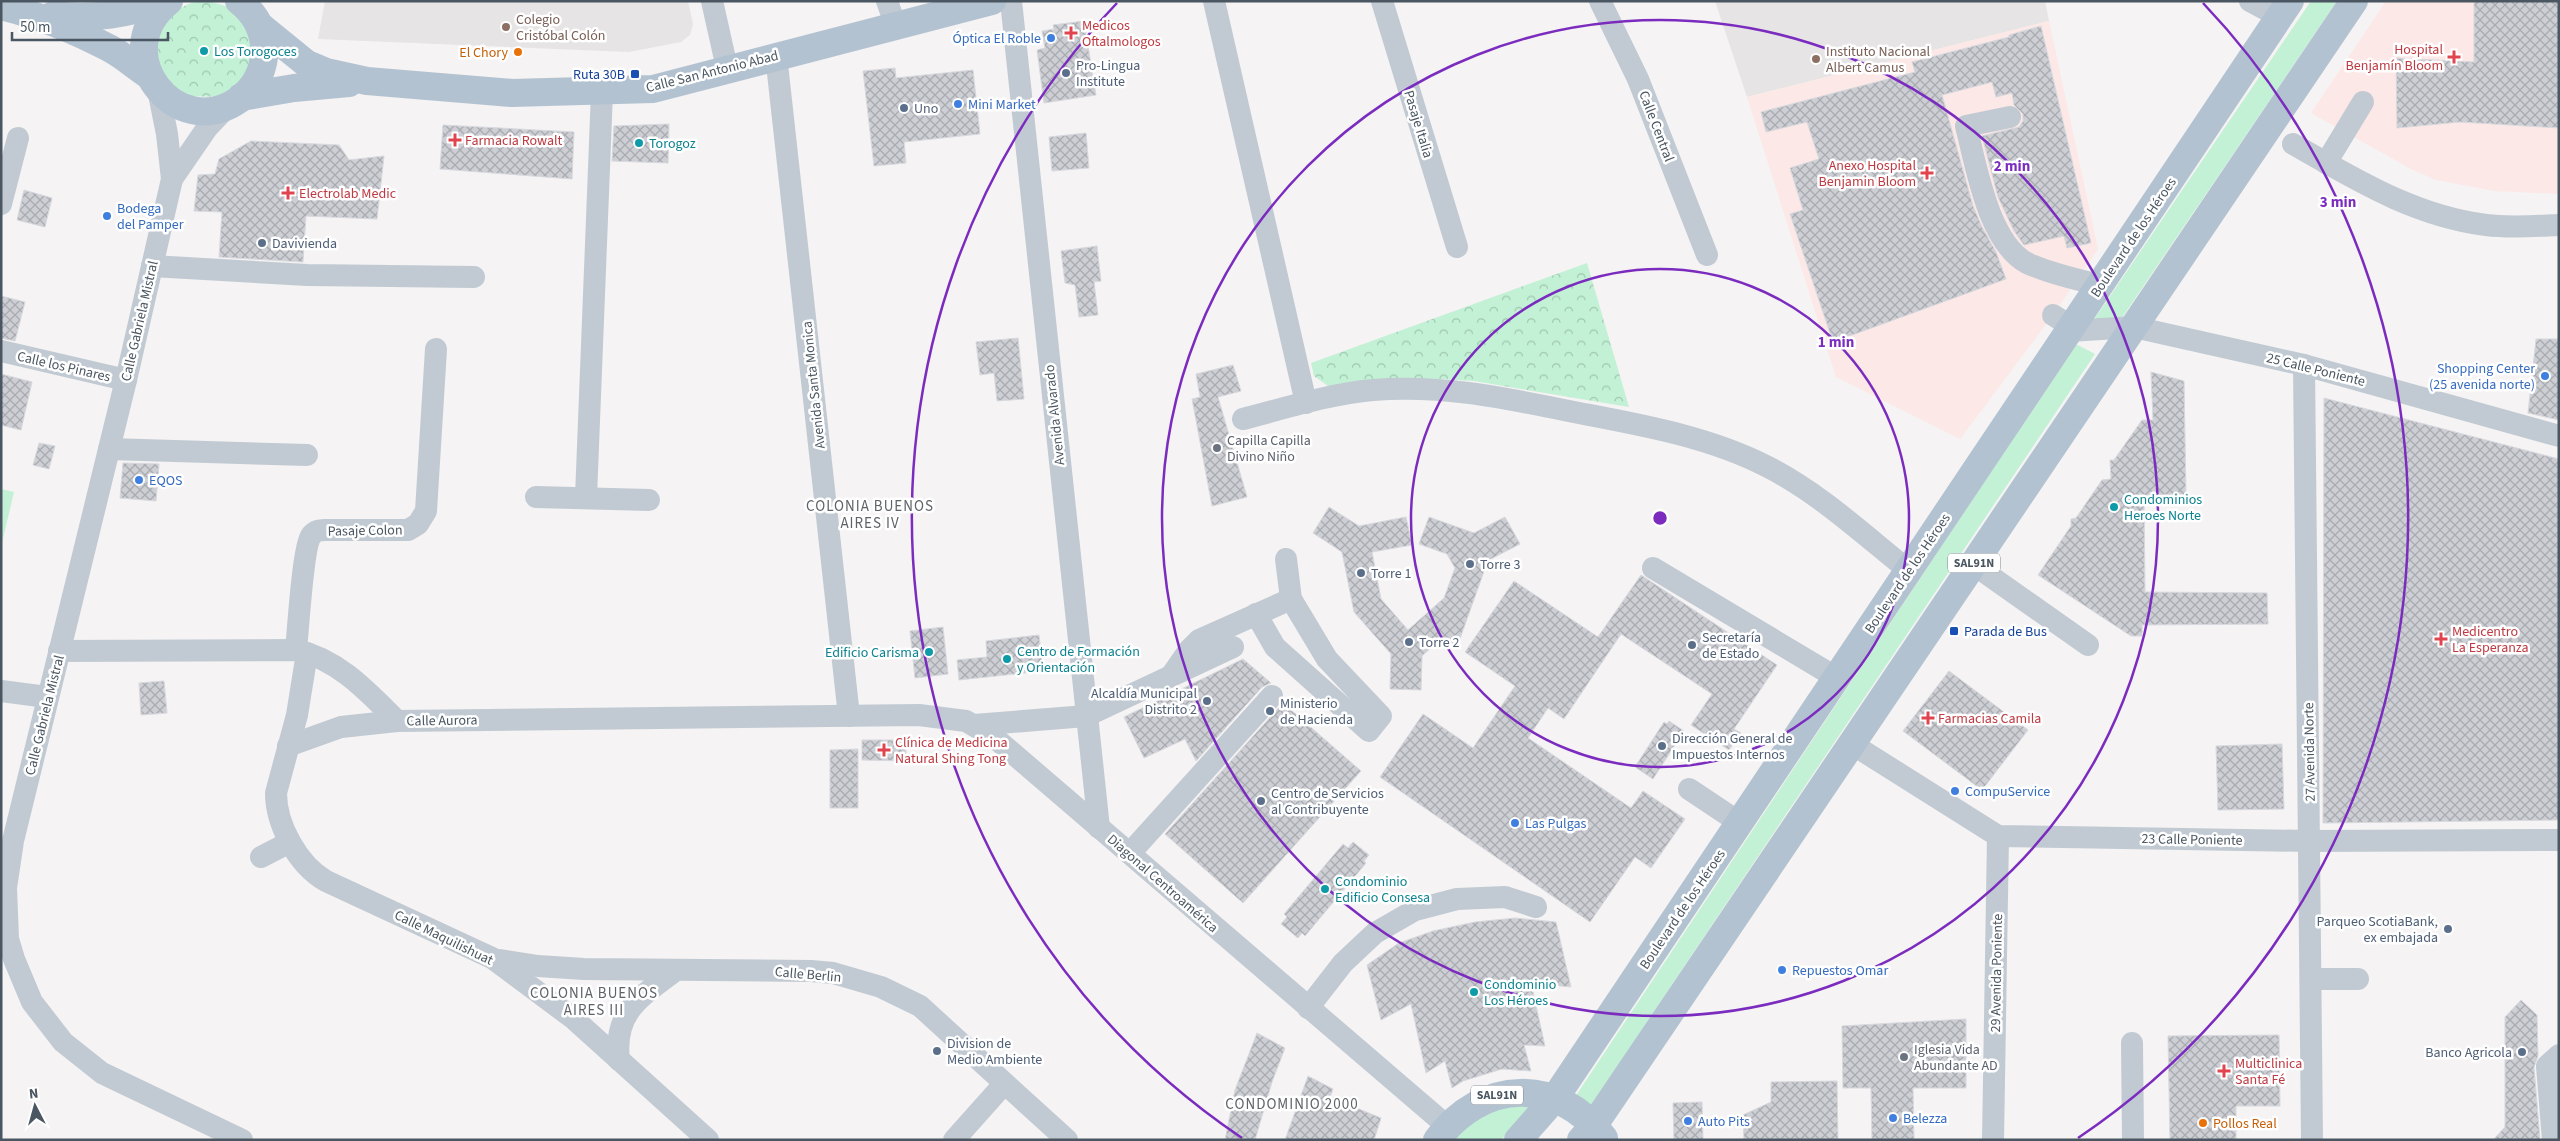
<svg xmlns="http://www.w3.org/2000/svg" width="2560" height="1141" font-family="'Source Sans 3',sans-serif">
	<defs>
		<pattern id="forest-crowns" width="20" height="18" patternUnits="userSpaceOnUse" patternTransform="scale(1.25)"><rect width="20" height="18" fill="#c3f1d5"/><path d="M2 6a3 3 0 1 1 6 0M12 15a3 3 0 1 1 6 0" fill="none" stroke="#a0c6b0"/></pattern>
		<pattern id="building-cross-hatch" width="8" height="8" patternUnits="userSpaceOnUse" patternTransform="scale(1.25)"><rect width="8" height="8" fill="#cdcfd5"/><path d="M0 0l8 8M0 8l8-8" fill="none" stroke="#a8abb0"/></pattern>
	</defs>
	<rect width="100%" height="100%" fill="#f5f3f3"/>
	<!-- education -->
	<g fill="#e6e4e5">
		<polygon points="325,1 688,1 693,24 690,35 681,42 629,52 318,39"/>
		<polygon points="1715,1 2045,1 2049,21 1747,97"/>
	</g>
	<!-- medical -->
	<g fill="#fce8e6">
		<polygon points="2386,1 2559,1 2559,194 2495,191 2436,180 2411,169 2311,113"/>
		<polygon points="2049,21 2098,249 2053,315 1960,439 1836,377 1747,97"/>
	</g>
	<!-- green -->
	<g fill="#c3f1d5">
		<polygon points="2311,1 2337,1 2119,322 2091,324"/>
		<polygon points="2076,344 2095,354 1589,1108 1575,1097"/>
		<polygon points="1,489 14,492 1,547"/>
		<polygon points="1533,1104 1501,1140 1447,1140 1485,1109"/>
	</g>
	<!-- forest -->
	<g fill="url(#forest-crowns)">
		<path d="M 208,1 L 229,7 L 245,23 L 254,51 L 244,80 L 220,97 L 184,96 L 160,74 L 156,38 C 172,16 178,1 208,1 Z"/>
		<polygon points="1587,263 1629,407 1474,381 1442,379 1328,386 1314,376 1311,363"/>
	</g>
	<!-- building -->
	<g fill="url(#building-cross-hatch)" stroke="#d7d9de">
		<polygon points="2474,1 2559,1 2559,128 2460,122 2397,128 2396,58 2474,62"/>
		<polygon points="1084,21 1096,95 1044,103 1037,50 1045,48 1042,31 1054,29 1053,25"/>
		<polygon points="2041,26 2091,243 2067,248 2064,236 2024,245 2014,231 1998,197 1982,136 2019,127 2023,121 2023,114 2014,105 2012,93 1996,97 1992,82 1942,95 1973,206 1982,227 1996,252 2006,279 1833,342 1790,214 1803,210 1790,168 1819,159 1807,122 1766,132 1761,112 1915,72 1912,62 2009,37 2009,35"/>
		<polygon points="895,68 896,78 973,70 980,134 904,142 906,163 874,166 863,71"/>
		<polygon points="669,124 668,163 612,161 614,126"/>
		<polygon points="443,125 574,132 572,179 440,169"/>
		<polygon points="1086,133 1089,168 1052,171 1049,137"/>
		<polygon points="251,141 339,145 349,160 384,156 377,219 306,216 303,262 219,257 222,212 194,211 198,175 215,174 219,159"/>
		<polygon points="24,190 52,198 45,227 17,220"/>
		<polygon points="1097,246 1101,281 1094,282 1098,315 1079,317 1075,285 1065,283 1061,251"/>
		<polygon points="1,296 25,302 15,341 1,338"/>
		<polygon points="1018,338 1024,399 997,401 994,373 980,375 976,342"/>
		<polygon points="2536,339 2559,339 2559,420 2528,413"/>
		<polygon points="1233,365 1241,391 1218,397 1247,497 1212,506 1192,399 1200,397 1196,374"/>
		<polygon points="2151,372 2184,381 2186,495 2144,496 2145,592 2267,593 2268,624 2142,625 2142,636 2131,636 2038,575 2071,526 2071,519 2076,518 2102,480 2111,479 2110,460 2114,460 2142,420 2153,420"/>
		<polygon points="1,374 32,382 21,430 1,425"/>
		<polygon points="2324,398 2559,459 2559,820 2323,823"/>
		<polygon points="39,443 55,446 49,469 33,465"/>
		<polygon points="123,463 159,464 156,501 120,498"/>
		<polygon points="1329,507 1359,526 1406,517 1412,545 1372,552 1381,599 1408,630 1444,598 1455,568 1447,554 1419,544 1429,517 1474,533 1505,517 1520,544 1485,562 1487,563 1457,647 1443,637 1422,656 1421,690 1390,689 1391,654 1354,612 1342,552 1313,533"/>
		<polygon points="1641,575 1777,665 1734,729 1741,733 1729,750 1691,725 1712,694 1621,634 1564,719 1548,708 1528,738 1631,808 1643,791 1685,819 1651,868 1635,857 1590,922 1380,777 1423,714 1473,748 1515,686 1465,652 1514,581 1598,637"/>
		<polygon points="943,627 948,674 915,678 910,631"/>
		<polygon points="1039,635 1043,671 959,680 957,660 987,657 986,641"/>
		<polygon points="1243,659 1271,683 1262,687 1196,761 1185,739 1144,758 1124,717"/>
		<polygon points="1949,671 2028,730 1982,790 1903,731"/>
		<polygon points="164,681 167,713 141,715 139,683"/>
		<polygon points="1283,703 1361,771 1243,903 1165,834"/>
		<polygon points="1669,721 1684,731 1653,779 1635,767 1664,722 1667,724"/>
		<polygon points="862,740 906,740 906,761 862,760"/>
		<polygon points="2282,744 2284,809 2218,810 2216,746"/>
		<polygon points="858,749 858,808 830,808 830,750"/>
		<polygon points="1353,842 1369,855 1364,861 1366,863 1305,936 1302,933 1298,938 1281,924 1287,917 1284,914 1343,844 1348,848"/>
		<polygon points="1515,918 1556,922 1571,987 1531,983 1545,1046 1524,1045 1531,1071 1502,1069 1463,1081 1452,1088 1445,1061 1426,1073 1411,1004 1381,1020 1367,965 1399,943 1433,931 1475,922"/>
		<polygon points="2521,1000 2537,1015 2538,1056 2534,1067 2540,1140 2493,1140 2505,1127 2505,1017"/>
		<polygon points="1966,1019 1966,1088 1913,1088 1914,1140 1872,1140 1871,1088 1843,1088 1842,1026"/>
		<polygon points="1257,1033 1285,1048 1272,1082 1255,1140 1225,1140 1235,1090"/>
		<polygon points="2279,1035 2280,1106 2236,1106 2236,1140 2170,1140 2168,1036"/>
		<polygon points="1308,1076 1333,1089 1330,1097 1381,1118 1374,1140 1285,1140"/>
		<polygon points="1837,1081 1838,1140 1744,1140 1743,1115 1771,1102 1771,1082"/>
		<polygon points="1702,1102 1703,1140 1674,1140 1673,1103"/>
	</g>
	<g fill="none" stroke-linecap="round" stroke-linejoin="round">
		<!-- minor -->
		<g stroke="#c1cad2" stroke-width="22">
			<polyline points="712,1 727,68"/>
			<polyline points="887,1 895,24"/>
			<polyline points="1011,1 1099,828"/>
			<polyline points="1214,1 1306,403"/>
			<polyline points="1382,1 1457,247"/>
			<polyline points="1600,1 1638,79 1707,255"/>
			<polyline points="2250,1 2280,17"/>
			<polyline points="776,55 849,716"/>
			<polyline points="158,89 167,134 172,179 126,380 13,841 6,888 8,939 14,959 32,1002 63,1042 102,1073 242,1140"/>
			<path d="M 2010,117 L 1966,126 C 1976,165 1988,242 2027,263 C 2048,273 2078,280 2100,285"/>
			<path d="M 2293,144 C 2355,179 2414,216 2486,225 C 2510,228 2535,226 2559,225"/>
			<polyline points="2326,163 2363,102"/>
			<polyline points="172,179 207,128 228,106"/>
			<polyline points="1,204 18,138"/>
			<polyline points="152,266 307,275 474,277"/>
			<polyline points="2053,315 2072,327"/>
			<polyline points="2069,331 2134,327 2304,365 2559,436"/>
			<polyline points="1,351 126,380"/>
			<polyline points="2304,365 2312,1140"/>
			<path d="M 1243,419 C 1286,408 1329,394 1373,390 C 1443,384 1510,399 1579,413 C 1642,425 1710,437 1768,467 C 1819,493 1863,534 1908,570"/>
			<polyline points="109,449 307,455"/>
			<polyline points="536,497 649,500"/>
			<polyline points="586,497 602,92"/>
			<polyline points="1973,564 2088,645"/>
			<polyline points="1653,568 1837,678"/>
			<polyline points="1256,614 1275,647 1369,731 1381,716 1327,659 1291,599 1286,559"/>
			<path d="M 296,650 C 298,631 303,547 311,536 C 314,531 319,530 325,530 L 408,530 L 418,524 L 426,511 L 436,349"/>
			<path d="M 59,651 L 296,650 C 338,659 368,692 397,721"/>
			<path d="M 307,653 L 297,715 L 276,793 C 276,825 298,865 326,881 L 492,958 L 574,1019 L 708,1140"/>
			<polyline points="1171,676 1189,650 1199,640 1291,599"/>
			<polyline points="1,691 47,697"/>
			<polyline points="974,725 1086,716 1233,647"/>
			<polyline points="1852,744 1998,836 2310,841 2559,840"/>
			<polyline points="288,746 341,727 397,721 919,715 966,721 995,738 1447,1126"/>
			<polyline points="1689,789 1740,823"/>
			<polyline points="1130,853 1272,696"/>
			<polyline points="261,857 290,842"/>
			<polyline points="500,960 538,966 584,969 811,971 833,973 881,987 920,1006 1067,1140"/>
			<polyline points="2312,979 2358,979"/>
			<polyline points="1308,1008 1343,963 1375,933 1415,910 1457,899 1505,897 1536,907"/>
			<polyline points="2132,1043 2133,1140"/>
			<path d="M 619,1060 C 613,1011 642,996 676,970"/>
			<polyline points="954,1140 1004,1084"/>
			<polyline points="1993,1140 1998,836"/>
			<polyline points="2553,1140 2547,1066 2559,1055"/>
		</g>
		<!-- major -->
		<g stroke="#b3c2d1" stroke-width="28">
			<path d="M 169,1 C 105,52 176,145 240,99 C 253,89 262,74 264,57 C 266,34 257,15 239,1"/>
			<path d="M 1,6 C 38,15 75,30 109,48 C 123,55 136,67 150,76"/>
			<path d="M 53,15 C 95,20 126,14 167,1"/>
			<polyline points="259,25 307,64 326,72 367,81 512,93 653,89 992,1"/>
			<polyline points="241,97 294,88 349,83"/>
			<path d="M 1437,1140 C 1482,1079 1558,1076 1604,1138"/>
			<polyline points="1518,1140 1555,1098 2290,1"/>
			<polyline points="1581,1140 1594,1125 2354,1"/>
		</g>
	</g>
	<!-- distance rings -->
	<g fill="none" stroke="#7b2cbf" stroke-width="2.5">
		<circle cx="1660" cy="518" r="249"/>
		<circle cx="1660" cy="518" r="498"/>
		<path d="M1242 1138A748 748 0 0 1 1117 3M2203 3A748 748 0 0 1 2078 1138"/>
	</g>
	<!-- markers -->
	<g fill="#8d6e63" stroke="#fff" stroke-width="2">
		<circle cx="506" cy="27" r="5"/>
		<circle cx="1816" cy="59" r="5"/>
	</g>
	<g fill="#e0444e" stroke="#fff" stroke-width="2">
		<path d="M1068.5 25.5h5v5h5v5h-5v5h-5v-5h-5v-5h5z"/>
		<path d="M2451.5 49.5h5v5h5v5h-5v5h-5v-5h-5v-5h5z"/>
		<path d="M452.5 132.5h5v5h5v5h-5v5h-5v-5h-5v-5h5z"/>
		<path d="M1924.5 165.5h5v5h5v5h-5v5h-5v-5h-5v-5h5z"/>
		<path d="M285.5 185.5h5v5h5v5h-5v5h-5v-5h-5v-5h5z"/>
		<path d="M2438.5 631.5h5v5h5v5h-5v5h-5v-5h-5v-5h5z"/>
		<path d="M1925.5 710.5h5v5h5v5h-5v5h-5v-5h-5v-5h5z"/>
		<path d="M881.5 742.5h5v5h5v5h-5v5h-5v-5h-5v-5h5z"/>
		<path d="M2221.5 1063.5h5v5h5v5h-5v5h-5v-5h-5v-5h5z"/>
	</g>
	<g fill="#3f7fe0" stroke="#fff" stroke-width="2">
		<circle cx="1051" cy="38" r="5"/>
		<circle cx="958" cy="104" r="5"/>
		<circle cx="107" cy="216" r="5"/>
		<circle cx="2545" cy="376" r="5"/>
		<circle cx="139" cy="480" r="5"/>
		<circle cx="1955" cy="791" r="5"/>
		<circle cx="1515" cy="823" r="5"/>
		<circle cx="1782" cy="970" r="5"/>
		<circle cx="1893" cy="1118" r="5"/>
		<circle cx="1688" cy="1121" r="5"/>
	</g>
	<g fill="#0f9aa8" stroke="#fff" stroke-width="2">
		<circle cx="204" cy="51" r="5"/>
		<circle cx="639" cy="143" r="5"/>
		<circle cx="2114" cy="507" r="5"/>
		<circle cx="929" cy="652" r="5"/>
		<circle cx="1007" cy="659" r="5"/>
		<circle cx="1325" cy="889" r="5"/>
		<circle cx="1474" cy="992" r="5"/>
	</g>
	<g fill="#e8710a" stroke="#fff" stroke-width="2">
		<circle cx="518" cy="52" r="5"/>
		<circle cx="2203" cy="1123" r="5"/>
	</g>
	<g fill="#5c6f8a" stroke="#fff" stroke-width="2">
		<circle cx="1066" cy="73" r="5"/>
		<circle cx="904" cy="108" r="5"/>
		<circle cx="262" cy="243" r="5"/>
		<circle cx="1470" cy="564" r="5"/>
		<circle cx="1361" cy="573" r="5"/>
		<circle cx="1409" cy="642" r="5"/>
		<circle cx="1692" cy="645" r="5"/>
		<circle cx="1207" cy="701" r="5"/>
		<circle cx="1270" cy="711" r="5"/>
		<circle cx="1662" cy="746" r="5"/>
		<circle cx="1261" cy="801" r="5"/>
		<circle cx="2448" cy="929" r="5"/>
		<circle cx="937" cy="1051" r="5"/>
		<circle cx="2522" cy="1052" r="5"/>
	</g>
	<g fill="#1a4fb4" stroke="#fff" stroke-width="2">
		<rect x="630" y="69" width="10" height="10" rx="2.5"/>
		<rect x="1949" y="626" width="10" height="10" rx="2.5"/>
	</g>
	<g fill="#6b7280" stroke="#fff" stroke-width="2">
		<circle cx="1217" cy="448" r="5"/>
		<circle cx="1904" cy="1057" r="5"/>
	</g>
	<g text-anchor="middle" stroke-width="5" stroke-linejoin="round" paint-order="stroke">
		<!-- shield labels -->
		<g fill="#fff" stroke="#808990" stroke-width="1">
			<rect x="1948" y="553.5" width="52" height="19" rx="4"/>
			<rect x="1471" y="1085.5" width="52" height="19" rx="4"/>
		</g>
		<g font-size="12" font-weight="bold" fill="#4a5661">
			<text x="1974" y="567">SAL91N</text>
			<text x="1497" y="1099">SAL91N</text>
		</g>
		<!-- education labels -->
		<g font-size="14" fill="#785e54" stroke="#fff" text-anchor="start">
			<text x="516" y="24">Colegio<tspan x="516" dy="16">Cristóbal Colón</tspan></text>
			<text x="1826" y="56">Instituto Nacional<tspan x="1826" dy="16">Albert Camus</tspan></text>
		</g>
		<!-- health labels -->
		<g font-size="14" fill="#be3a42" stroke="#fff" text-anchor="start">
			<text x="1082" y="30">Medicos<tspan x="1082" dy="16">Oftalmologos</tspan></text>
			<text x="2443" y="54" text-anchor="end">Hospital<tspan x="2443" dy="16">Benjamín Bloom</tspan></text>
			<text x="465" y="145">Farmacia Rowalt</text>
			<text x="1916" y="170" text-anchor="end">Anexo Hospital<tspan x="1916" dy="16">Benjamin Bloom</tspan></text>
			<text x="299" y="198">Electrolab Medic</text>
			<text x="2452" y="636">Medicentro<tspan x="2452" dy="16">La Esperanza</tspan></text>
			<text x="1938" y="723">Farmacias Camila</text>
			<text x="895" y="747">Clínica de Medicina<tspan x="895" dy="16">Natural Shing Tong</tspan></text>
			<text x="2235" y="1068">Multiclinica<tspan x="2235" dy="16">Santa Fé</tspan></text>
		</g>
		<!-- shop labels -->
		<g font-size="14" fill="#366cbe" stroke="#fff" text-anchor="start">
			<text x="1041" y="43" text-anchor="end">Óptica El Roble</text>
			<text x="968" y="109">Mini Market</text>
			<text x="117" y="213">Bodega<tspan x="117" dy="16">del Pamper</tspan></text>
			<text x="2535" y="373" text-anchor="end">Shopping Center<tspan x="2535" dy="16">(25 avenida norte)</tspan></text>
			<text x="149" y="485">EQOS</text>
			<text x="1965" y="796">CompuService</text>
			<text x="1525" y="828">Las Pulgas</text>
			<text x="1792" y="975">Repuestos Omar</text>
			<text x="1903" y="1123">Belezza</text>
			<text x="1698" y="1126">Auto Pits</text>
		</g>
		<!-- culture labels -->
		<g font-size="14" fill="#0d838f" stroke="#fff" text-anchor="start">
			<text x="214" y="56">Los Torogoces</text>
			<text x="649" y="148">Torogoz</text>
			<text x="2124" y="504">Condominios<tspan x="2124" dy="16">Heroes Norte</tspan></text>
			<text x="1017" y="656">Centro de Formación<tspan x="1017" dy="16">y Orientación</tspan></text>
			<text x="919" y="657" text-anchor="end">Edificio Carisma</text>
			<text x="1335" y="886">Condominio<tspan x="1335" dy="16">Edificio Consesa</tspan></text>
			<text x="1484" y="989">Condominio<tspan x="1484" dy="16">Los Héroes</tspan></text>
		</g>
		<!-- food labels -->
		<g font-size="14" fill="#c56008" stroke="#fff" text-anchor="end">
			<text x="508" y="57">El Chory</text>
			<text x="2213" y="1128" text-anchor="start">Pollos Real</text>
		</g>
		<!-- service labels -->
		<g font-size="14" fill="#4e5e75" stroke="#fff" text-anchor="start">
			<text x="1076" y="70">Pro-Lingua<tspan x="1076" dy="16">Institute</tspan></text>
			<text x="914" y="113">Uno</text>
			<text x="272" y="248">Davivienda</text>
			<text x="1480" y="569">Torre 3</text>
			<text x="1371" y="578">Torre 1</text>
			<text x="1702" y="642">Secretaría<tspan x="1702" dy="16">de Estado</tspan></text>
			<text x="1419" y="647">Torre 2</text>
			<text x="1197" y="698" text-anchor="end">Alcaldía Municipal<tspan x="1197" dy="16">Distrito 2</tspan></text>
			<text x="1280" y="708">Ministerio<tspan x="1280" dy="16">de Hacienda</tspan></text>
			<text x="1672" y="743">Dirección General de<tspan x="1672" dy="16">Impuestos Internos</tspan></text>
			<text x="1271" y="798">Centro de Servicios<tspan x="1271" dy="16">al Contribuyente</tspan></text>
			<text x="2438" y="926" text-anchor="end">Parqueo ScotiaBank,<tspan x="2438" dy="16">ex embajada</tspan></text>
			<text x="947" y="1048">Division de<tspan x="947" dy="16">Medio Ambiente</tspan></text>
			<text x="2512" y="1057" text-anchor="end">Banco Agricola</text>
		</g>
		<!-- street labels -->
		<g font-size="14" fill="#4a5661" stroke="#fff">
			<text transform="translate(712 71) rotate(-14)" y="5">Calle San Antonio Abad</text>
			<text transform="translate(1419 124) rotate(73)" y="5">Pasaje Italia</text>
			<text transform="translate(1657 126) rotate(69)" y="5">Calle Central</text>
			<text transform="translate(2133 237) rotate(-56)" y="5">Boulevard de los Héroes</text>
			<text transform="translate(139 321) rotate(-77)" y="5">Calle Gabriela Mistral</text>
			<text transform="translate(64 366) rotate(13)" y="5">Calle los Pinares</text>
			<text transform="translate(2316 369) rotate(14)" y="5">25 Calle Poniente</text>
			<text transform="translate(813 385) rotate(-96)" y="5">Avenida Santa Monica</text>
			<text transform="translate(1054 415) rotate(-96)" y="5">Avenida Alvarado</text>
			<text transform="translate(365 530) rotate(-1)" y="5">Pasaje Colon</text>
			<text transform="translate(1907 573) rotate(-56)" y="5">Boulevard de los Héroes</text>
			<text transform="translate(44 715) rotate(-76)" y="5">Calle Gabriela Mistral</text>
			<text transform="translate(442 720) rotate(-1)" y="5">Calle Aurora</text>
			<text transform="translate(2309 752) rotate(-91)" y="5">27 Avenida Norte</text>
			<text transform="translate(2192 839) rotate(1)" y="5">23 Calle Poniente</text>
			<text transform="translate(1163 883) rotate(41)" y="5">Diagonal Centroamérica</text>
			<text transform="translate(1682 909) rotate(-56)" y="5">Boulevard de los Héroes</text>
			<text transform="translate(444 937) rotate(26)" y="5">Calle Maquilishuat</text>
			<text transform="translate(1996 973) rotate(-89)" y="5">29 Avenida Poniente</text>
			<text transform="translate(808 974) rotate(5)" y="5">Calle Berlin</text>
		</g>
		<!-- transit labels -->
		<g font-size="14" fill="#164399" stroke="#fff" text-anchor="end">
			<text x="625" y="79">Ruta 30B</text>
			<text x="1964" y="636" text-anchor="start">Parada de Bus</text>
		</g>
		<!-- worship labels -->
		<g font-size="14" fill="#5b616d" stroke="#fff" text-anchor="start">
			<text x="1227" y="445">Capilla Capilla<tspan x="1227" dy="16">Divino Niño</tspan></text>
			<text x="1914" y="1054">Iglesia Vida<tspan x="1914" dy="16">Abundante AD</tspan></text>
		</g>
		<!-- neighbourhood labels -->
		<g font-size="15" letter-spacing="1" fill="#5f6368" stroke="#fff">
			<text x="870" y="511">COLONIA BUENOS<tspan x="870" dy="17">AIRES IV</tspan></text>
			<text x="594" y="998">COLONIA BUENOS<tspan x="594" dy="17">AIRES III</tspan></text>
			<text x="1292" y="1109">CONDOMINIO 2000</text>
		</g>
	</g>
	<circle cx="1660" cy="518" r="8" fill="#7b2cbf" stroke="#fff" stroke-width="2.5"/>
	<g font-size="15" text-anchor="middle" font-weight="bold" fill="#7b2cbf" stroke="#fff" stroke-width="5" stroke-linejoin="round" paint-order="stroke">
		<text x="2012" y="171">2 min</text>
		<text x="2338" y="207">3 min</text>
		<text x="1836" y="347">1 min</text>
	</g>
	<!-- border -->
	<rect width="2560" height="1141" fill="none" stroke="#4a5661" stroke-width="5"/>
	<!-- north arrow -->
	<g transform="translate(35 1106) rotate(354)" stroke="#ffffff" stroke-width="4" paint-order="stroke">
	<path d="M0-4L9 19L0 12L-9 19Z" fill="#4a5661"/>
	<text y="-8" font-size="14" font-weight="bold" text-anchor="middle" fill="#4a5661">N</text>
	</g>
	<!-- scale -->
	<path d="M12 32v8h156v-8" fill="none" stroke="#4a5661" stroke-width="2.5"/>
	<text x="20" y="32" font-size="15" fill="#4a5661" stroke="#ffffff" stroke-width="4" paint-order="stroke">50 m</text>
</svg>
